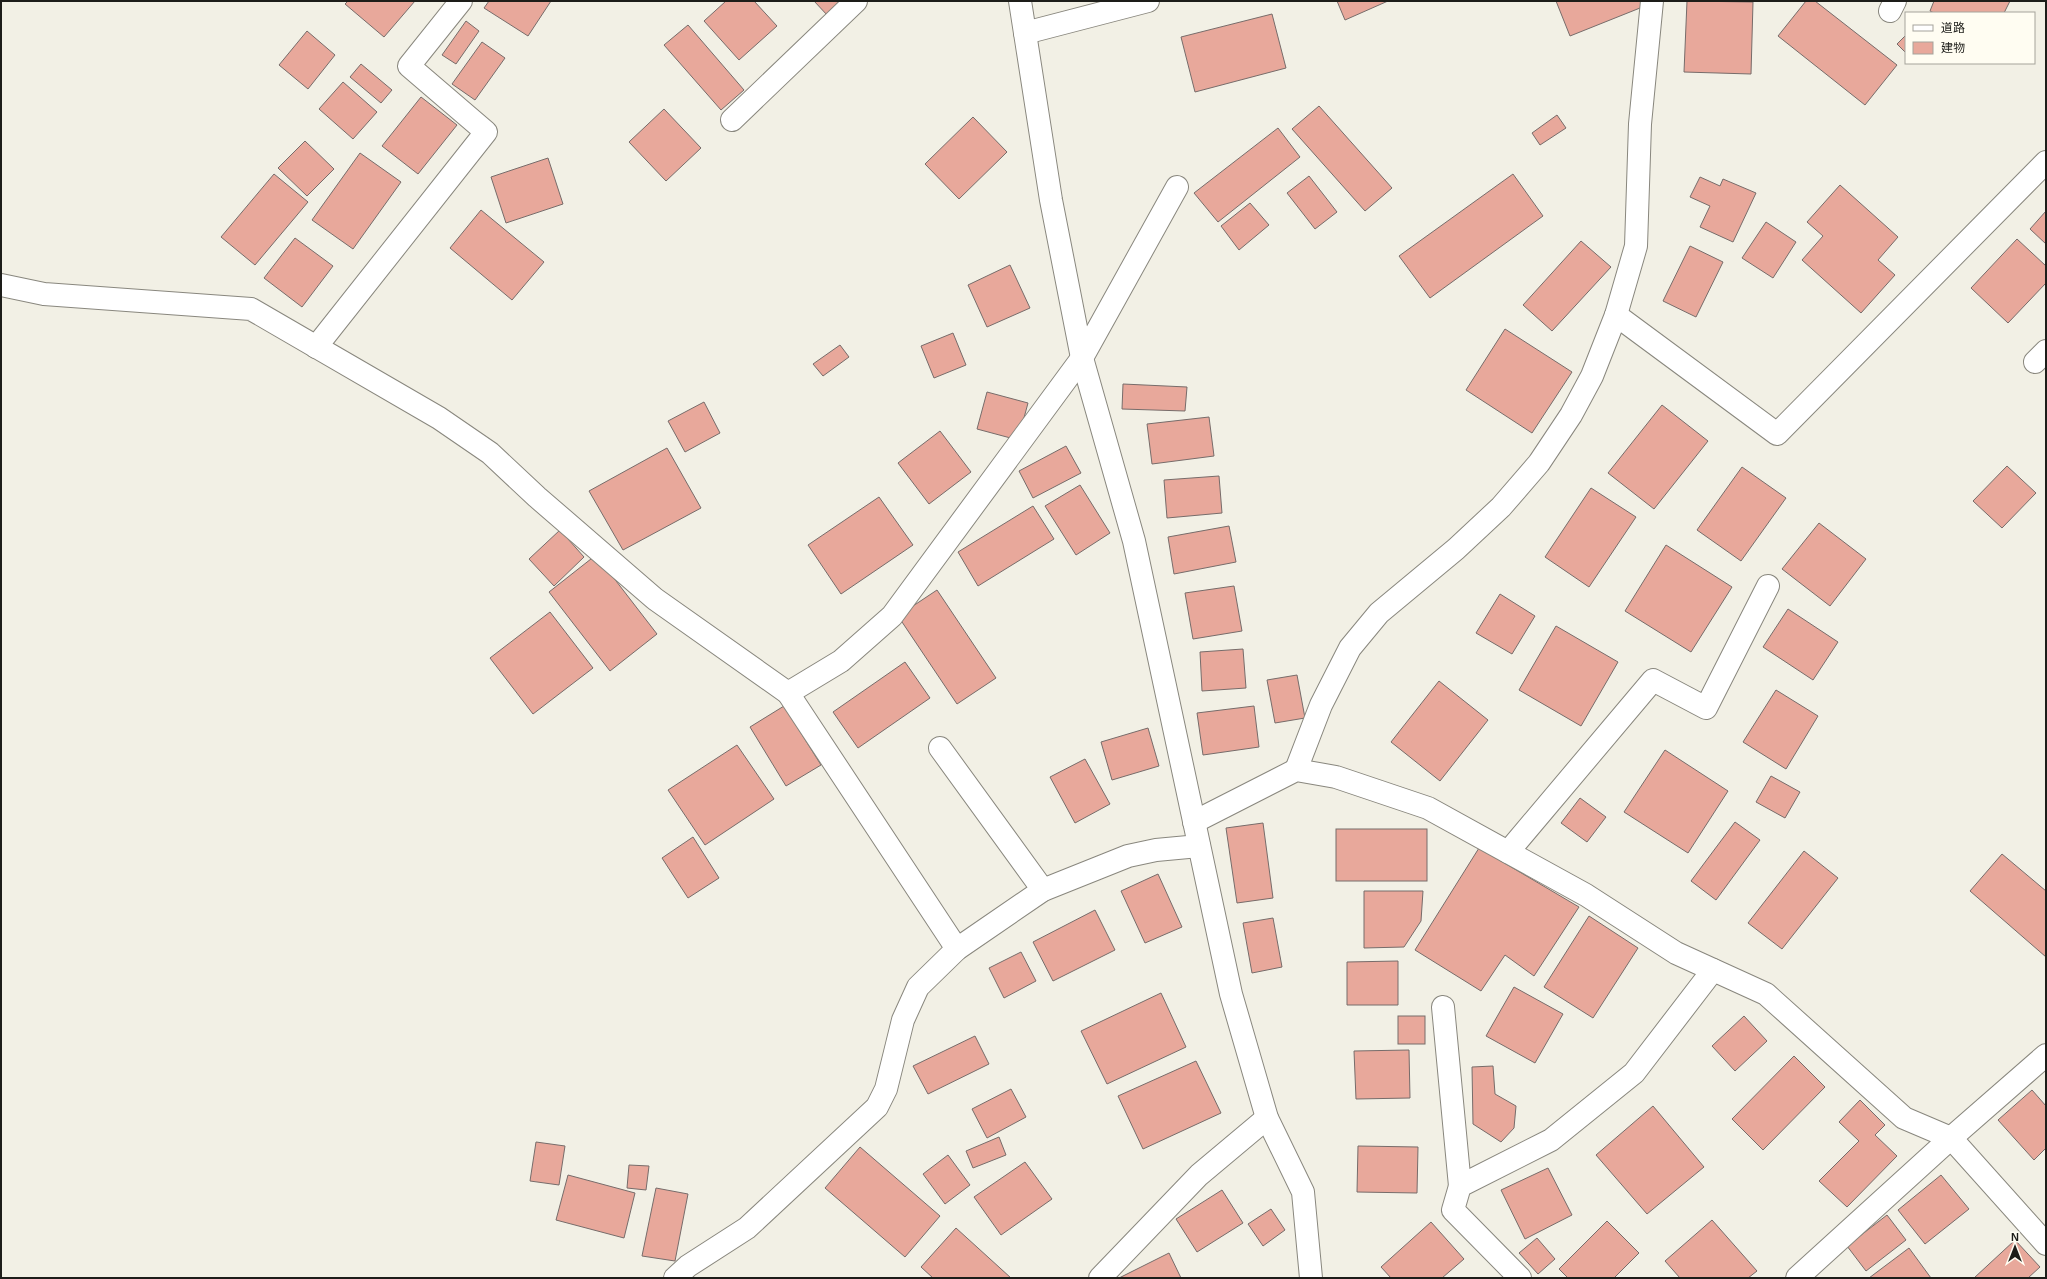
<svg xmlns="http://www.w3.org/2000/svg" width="2047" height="1279" font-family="Helvetica,'Noto Sans JP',sans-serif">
	<rect width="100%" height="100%" fill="#f2f0e5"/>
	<!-- building -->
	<g fill="#e8a89b" stroke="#776c6a">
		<polygon points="348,1 415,1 384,37 345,4"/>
		<polygon points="489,1 551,1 528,36 484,8"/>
		<polygon points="726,1 754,1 777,26 739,60 704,21"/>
		<polygon points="814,1 846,1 828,16"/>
		<polygon points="1337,1 1388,1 1345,20"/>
		<polygon points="1556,1 1643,1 1645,6 1570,36"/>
		<polygon points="1687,1 1753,2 1751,74 1684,72"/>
		<polygon points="1806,1 1815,1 1897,65 1865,105 1778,36"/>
		<polygon points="1934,1 2010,1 2004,13 1934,13 1930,11"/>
		<polygon points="1272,14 1286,68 1195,92 1181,37"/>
		<polygon points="466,21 479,31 456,64 442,55"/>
		<polygon points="688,25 744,90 721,110 664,45"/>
		<polygon points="307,31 335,55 308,89 279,65"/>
		<polygon points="1906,35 1906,53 1897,44"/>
		<polygon points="482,42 505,58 475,100 452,84"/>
		<polygon points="361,64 392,90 381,103 350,77"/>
		<polygon points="343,82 377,112 353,139 319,109"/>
		<polygon points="421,97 457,125 418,174 382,146"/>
		<polygon points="1319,106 1392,188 1365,211 1292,129"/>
		<polygon points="664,109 701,148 666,181 629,142"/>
		<polygon points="1557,115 1566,128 1540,145 1532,133"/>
		<polygon points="973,117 1007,152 959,199 925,164"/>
		<polygon points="1278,128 1300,157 1218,222 1194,193"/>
		<polygon points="305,141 334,169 307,196 278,168"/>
		<polygon points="360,153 401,182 353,249 312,220"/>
		<polygon points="548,158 563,204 506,223 491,177"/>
		<polygon points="274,174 308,202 255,265 221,237"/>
		<polygon points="1513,174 1543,216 1430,298 1399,256"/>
		<polygon points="1309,176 1337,212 1315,229 1287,193"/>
		<polygon points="1700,177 1720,186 1723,179 1756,193 1733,242 1700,227 1710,206 1690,197"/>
		<polygon points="1840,185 1898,237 1878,260 1895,275 1861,313 1802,260 1823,236 1807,222"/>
		<polygon points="1250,203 1269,225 1239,250 1221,226"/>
		<polygon points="481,210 544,262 512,300 450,248"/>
		<polygon points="2046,211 2046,244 2030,229"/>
		<polygon points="1766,222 1796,242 1773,278 1742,258"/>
		<polygon points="295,238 333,266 302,307 264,278"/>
		<polygon points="2017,239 2046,266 2046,283 2008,323 1971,288"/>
		<polygon points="1581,241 1611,267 1552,331 1523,305"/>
		<polygon points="1690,246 1723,262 1696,317 1663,301"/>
		<polygon points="1010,265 1030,308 987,327 968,285"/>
		<polygon points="1505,329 1572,372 1532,433 1466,390"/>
		<polygon points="953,333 966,365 934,378 921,346"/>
		<polygon points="840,345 849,357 823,376 813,364"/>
		<polygon points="1123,384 1187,387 1185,411 1122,409"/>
		<polygon points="987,392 1028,403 1018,440 977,429"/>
		<polygon points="704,402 720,433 685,452 668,421"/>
		<polygon points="1662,405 1708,441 1654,509 1608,473"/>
		<polygon points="1209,417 1214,456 1152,464 1147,424"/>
		<polygon points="940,431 971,472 929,504 898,463"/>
		<polygon points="1066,446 1081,473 1033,498 1019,471"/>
		<polygon points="667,448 701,508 623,550 589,491"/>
		<polygon points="2007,466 2036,493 2002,528 1973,501"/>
		<polygon points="1742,467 1786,498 1741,561 1697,530"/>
		<polygon points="1219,476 1222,513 1167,518 1164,480"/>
		<polygon points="1080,485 1110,533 1076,555 1045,506"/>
		<polygon points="1591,488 1636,517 1589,587 1545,557"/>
		<polygon points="879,497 913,545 841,594 808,545"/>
		<polygon points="1033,506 1054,539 978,586 958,552"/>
		<polygon points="1819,523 1866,559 1830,606 1782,569"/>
		<polygon points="1229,526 1236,562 1174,574 1168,537"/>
		<polygon points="560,530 584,557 554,586 529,559"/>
		<polygon points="1666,545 1732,587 1691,652 1625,611"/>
		<polygon points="596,555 657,634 610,671 549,592"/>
		<polygon points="1234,586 1242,631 1193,639 1185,593"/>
		<polygon points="937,590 996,678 957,704 898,616"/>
		<polygon points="1500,594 1535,616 1512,654 1476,633"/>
		<polygon points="1788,609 1838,642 1813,680 1763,647"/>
		<polygon points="550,612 593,668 533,714 490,658"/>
		<polygon points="1556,626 1618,662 1581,726 1519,690"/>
		<polygon points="1243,649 1246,688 1202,691 1200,652"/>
		<polygon points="905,662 930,698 858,748 833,712"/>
		<polygon points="1297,675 1305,718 1275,723 1267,680"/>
		<polygon points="1439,681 1488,720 1440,781 1391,742"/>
		<polygon points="1776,690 1818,716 1786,769 1743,742"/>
		<polygon points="784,706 821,765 786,786 750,727"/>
		<polygon points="1254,706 1259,747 1203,755 1197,713"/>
		<polygon points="1148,728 1159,766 1112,780 1101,742"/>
		<polygon points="737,745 774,799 705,845 668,790"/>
		<polygon points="1665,750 1728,791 1688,853 1624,812"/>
		<polygon points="1085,759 1110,804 1075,823 1050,777"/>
		<polygon points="1771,776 1800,792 1785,818 1756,802"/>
		<polygon points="1580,798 1606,817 1587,842 1561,823"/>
		<polygon points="1735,822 1760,840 1716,900 1691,881"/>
		<polygon points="1263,823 1273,898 1237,903 1226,828"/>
		<rect x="1336" y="829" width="91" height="52"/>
		<polygon points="693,837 719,878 688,898 662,858"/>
		<polygon points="1479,848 1579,907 1534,976 1505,955 1481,991 1415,950"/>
		<polygon points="1804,851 1838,878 1782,949 1748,923"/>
		<polygon points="2002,854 2046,891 2046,957 1970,891"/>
		<polygon points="1158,874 1182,927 1145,943 1121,891"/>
		<polygon points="1364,891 1423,891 1421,921 1404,947 1364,948"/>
		<polygon points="1095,910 1115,950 1053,981 1033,942"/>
		<polygon points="1589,916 1638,948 1593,1018 1544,987"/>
		<polygon points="1273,918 1282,967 1252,973 1243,923"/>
		<polygon points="1021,952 1036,981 1004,998 989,968"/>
		<polygon points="1398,961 1398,1005 1347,1005 1347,962"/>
		<polygon points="1514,987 1563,1014 1535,1063 1486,1036"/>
		<polygon points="1161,993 1186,1047 1107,1084 1081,1031"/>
		<rect x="1398" y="1016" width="27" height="28"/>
		<polygon points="1744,1016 1767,1041 1735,1071 1712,1046"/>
		<polygon points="975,1036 989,1064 928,1094 913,1066"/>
		<polygon points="1409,1050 1410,1098 1356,1099 1354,1051"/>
		<polygon points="1794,1056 1825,1087 1763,1150 1732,1119"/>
		<polygon points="1196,1061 1221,1113 1143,1149 1118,1096"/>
		<polygon points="1493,1066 1495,1094 1516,1106 1514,1128 1501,1142 1473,1124 1472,1067"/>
		<polygon points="1011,1089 1026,1117 987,1138 972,1109"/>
		<polygon points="2032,1090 2046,1106 2046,1148 2034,1160 1998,1120"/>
		<polygon points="1860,1100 1885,1125 1875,1135 1897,1156 1847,1207 1819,1181 1859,1141 1839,1122"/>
		<polygon points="1653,1106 1704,1167 1647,1214 1596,1155"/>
		<polygon points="999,1137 1006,1155 973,1168 966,1151"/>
		<polygon points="536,1142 565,1146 559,1185 530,1181"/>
		<polygon points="1358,1146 1418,1147 1417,1193 1357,1192"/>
		<polygon points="860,1147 940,1216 905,1257 825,1188"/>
		<polygon points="948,1155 970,1185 945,1204 923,1174"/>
		<polygon points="1025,1162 1052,1199 1001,1235 974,1197"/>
		<polygon points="629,1165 649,1166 646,1190 627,1188"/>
		<polygon points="1548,1168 1572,1215 1525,1239 1501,1190"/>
		<polygon points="568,1175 635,1193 624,1238 556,1220"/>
		<polygon points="1941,1175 1969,1209 1925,1244 1898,1210"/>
		<polygon points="656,1188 688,1194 675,1261 642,1256"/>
		<polygon points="1222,1190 1243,1223 1197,1252 1176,1219"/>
		<polygon points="1271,1209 1285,1230 1263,1246 1248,1224"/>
		<polygon points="1887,1215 1906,1240 1866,1271 1847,1246"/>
		<polygon points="1712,1220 1757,1271 1748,1278 1680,1278 1665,1261"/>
		<polygon points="1607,1221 1639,1253 1614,1278 1568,1278 1559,1269"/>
		<polygon points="1431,1222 1464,1259 1442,1278 1391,1278 1381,1267"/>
		<polygon points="956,1228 1011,1278 933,1278 921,1267"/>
		<polygon points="1537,1238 1555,1259 1538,1274 1519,1253"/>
		<polygon points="2015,1240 2040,1267 2028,1278 1974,1278"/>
		<polygon points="1909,1248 1931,1278 1869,1278"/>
		<polygon points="1169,1253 1181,1278 1119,1278"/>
	</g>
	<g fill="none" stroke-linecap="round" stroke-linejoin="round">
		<defs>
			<g id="minor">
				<polyline points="1020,1 1051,200 1082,358 1134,541 1231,994 1267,1118 1303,1192 1311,1278"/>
				<polyline points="1890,11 1895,1"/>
				<polyline points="1025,33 1148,1"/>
				<polyline points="732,120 856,1"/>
				<polyline points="1,285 44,294 251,309 439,418 490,453 537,497 655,599 788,693 841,661 892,616 1082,358 1177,187"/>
				<polyline points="1616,315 1777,434 2046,162"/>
				<polyline points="316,347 486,132 409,66 461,1"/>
				<polyline points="2035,362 2046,351"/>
				<polyline points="788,693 957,949"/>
				<polyline points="940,748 1043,890"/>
				<polyline points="1296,770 1321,705 1350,648 1379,613 1456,549 1501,507 1539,463 1571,415 1592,376 1616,315 1636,246 1640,124 1652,1"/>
				<polyline points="1194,822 1296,770 1336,777 1428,808 1586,895 1676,953 1766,994 1904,1118 1951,1138 2046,1244"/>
				<polyline points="1508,852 1653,680 1706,708 1768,586"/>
				<polyline points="1443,1007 1460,1186"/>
				<polyline points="675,1278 688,1266 747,1228 877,1107 886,1089 903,1020 918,987 957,949 1043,890 1128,856 1156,850 1199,846"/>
				<polyline points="1100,1278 1199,1175 1267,1118"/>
				<polyline points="1520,1278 1453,1210 1460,1186 1551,1140 1634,1073 1713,970"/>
				<polyline points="1797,1278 1951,1138 2046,1055"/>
			</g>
		</defs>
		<!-- minor casing -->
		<use href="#minor" stroke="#89877e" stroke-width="24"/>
		<!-- minor -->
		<use href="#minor" stroke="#fff" stroke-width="22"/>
	</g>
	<!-- border -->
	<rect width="2047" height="1279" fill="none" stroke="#1d1d19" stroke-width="4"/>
	<!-- legend -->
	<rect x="1905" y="12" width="130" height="52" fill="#fffdf2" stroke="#a5a39b"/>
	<rect x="1913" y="25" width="20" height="6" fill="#ffffff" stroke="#a5a39b"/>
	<text x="1941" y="32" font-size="12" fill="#1d1d19">道路</text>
	<rect x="1913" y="42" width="20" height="12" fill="#e8a89b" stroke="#a5a39b"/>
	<text x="1941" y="52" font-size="12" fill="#1d1d19">建物</text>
	<!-- north arrow -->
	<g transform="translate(2015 1247)" stroke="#fffdf2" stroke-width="3" paint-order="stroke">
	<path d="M0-3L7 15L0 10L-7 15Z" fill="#1d1d19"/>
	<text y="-6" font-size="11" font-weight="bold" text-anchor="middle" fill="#1d1d19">N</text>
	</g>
</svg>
